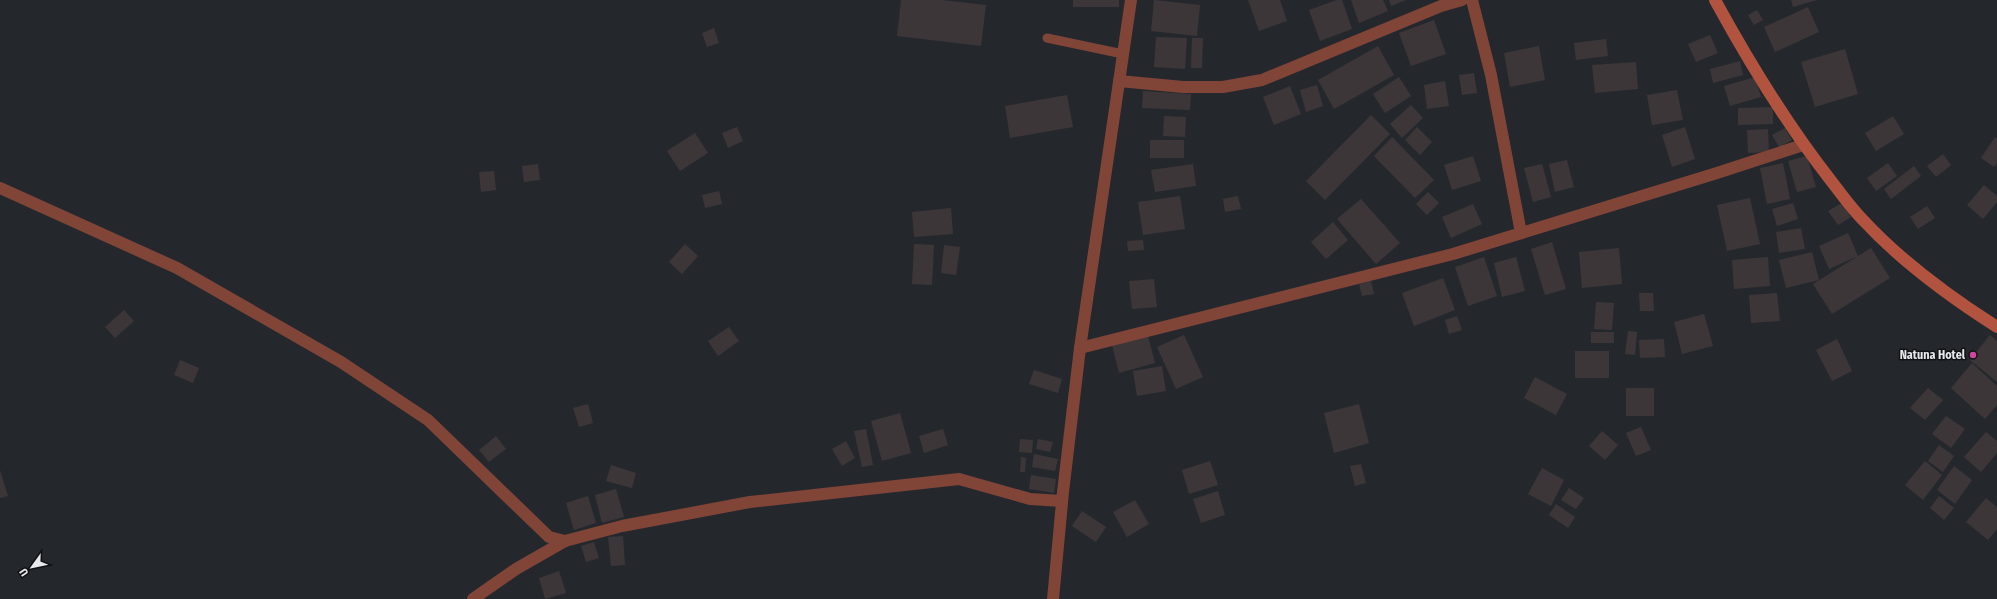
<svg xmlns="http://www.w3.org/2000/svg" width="1997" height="599" font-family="'Fira Sans Condensed',sans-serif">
	<rect width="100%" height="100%" fill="#24282d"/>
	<!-- building -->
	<g fill="#3d3638">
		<polygon points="901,0 942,0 986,5 981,46 897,36"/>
		<rect x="1073" y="0" width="46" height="7"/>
		<polygon points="1154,0 1200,5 1197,36 1151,31"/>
		<polygon points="1248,0 1280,0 1287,21 1259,31"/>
		<polygon points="1337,0 1342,0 1352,29 1320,41 1309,10"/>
		<polygon points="1351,0 1383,0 1388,11 1359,23"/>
		<polygon points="1389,0 1406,0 1391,6"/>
		<polygon points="1791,0 1817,0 1793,7"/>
		<polygon points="1808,7 1819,32 1775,52 1764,27"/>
		<polygon points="1757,10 1763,20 1754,25 1748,15"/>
		<polygon points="1434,20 1446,54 1411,66 1399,33"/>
		<polygon points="714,28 719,43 707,47 702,33"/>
		<polygon points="1710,35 1718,53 1696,62 1688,44"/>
		<polygon points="1156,37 1187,38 1185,69 1154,67"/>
		<polygon points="1192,38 1203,38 1202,68 1191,68"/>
		<polygon points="1606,39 1608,56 1576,60 1574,43"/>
		<polygon points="1378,46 1394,75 1334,109 1318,80"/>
		<polygon points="1539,46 1545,80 1510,87 1504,53"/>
		<polygon points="1845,49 1858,94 1815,107 1801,62"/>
		<polygon points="1740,61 1743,75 1713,83 1710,69"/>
		<polygon points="1636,62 1638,89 1595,93 1592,65"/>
		<polygon points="1474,73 1477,93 1462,95 1459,75"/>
		<polygon points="1399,77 1411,96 1385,113 1373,94"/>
		<polygon points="1755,77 1761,97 1730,106 1724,86"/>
		<polygon points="1445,81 1449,106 1427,109 1424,85"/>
		<polygon points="1317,85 1323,106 1306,112 1300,90"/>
		<polygon points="1290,86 1301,114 1274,125 1263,97"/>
		<polygon points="1677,90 1683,120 1652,125 1647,95"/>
		<polygon points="1143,91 1191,94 1190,110 1142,108"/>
		<polygon points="1067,95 1073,127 1010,138 1005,106"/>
		<polygon points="1411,105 1423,118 1402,138 1390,124"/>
		<polygon points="1773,107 1773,124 1738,125 1738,108"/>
		<polygon points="1371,115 1390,134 1325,200 1306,181"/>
		<polygon points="1164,116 1186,117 1185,137 1163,136"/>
		<polygon points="1893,116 1904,134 1876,151 1865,133"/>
		<polygon points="737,127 743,141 728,148 722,133"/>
		<polygon points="1417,127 1432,142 1420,155 1405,140"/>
		<polygon points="1685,127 1695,159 1672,167 1662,135"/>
		<polygon points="1785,128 1792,140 1779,147 1772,135"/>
		<polygon points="1768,129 1769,152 1748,153 1747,130"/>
		<polygon points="695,133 708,153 680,171 667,151"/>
		<polygon points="1392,137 1434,180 1415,198 1374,156"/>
		<polygon points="1995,137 1997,139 1997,163 1994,167 1981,158"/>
		<rect x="1150" y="140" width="34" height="18"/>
		<polygon points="1943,154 1951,165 1936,177 1927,166"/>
		<polygon points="1473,156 1481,181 1452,190 1444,165"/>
		<polygon points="1807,156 1816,187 1797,192 1788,161"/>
		<polygon points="1567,160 1574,187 1555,192 1549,164"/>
		<polygon points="1783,163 1790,199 1767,204 1760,168"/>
		<polygon points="1888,163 1897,176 1876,191 1867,178"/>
		<polygon points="538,164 540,180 524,182 522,166"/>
		<polygon points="1193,164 1196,186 1155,192 1151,170"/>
		<polygon points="1542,164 1551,197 1533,202 1524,168"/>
		<polygon points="1914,166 1921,176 1891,199 1884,189"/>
		<polygon points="494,171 496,190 481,192 479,172"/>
		<polygon points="1984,185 1997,196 1997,202 1983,219 1967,205"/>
		<polygon points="719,191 722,204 705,208 702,195"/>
		<polygon points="1428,192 1439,203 1427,215 1416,204"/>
		<polygon points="1180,196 1185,229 1143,235 1138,202"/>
		<polygon points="1238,196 1241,209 1225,212 1223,199"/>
		<polygon points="1750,198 1760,244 1727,251 1717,205"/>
		<polygon points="1361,199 1400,243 1376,264 1337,219"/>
		<polygon points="1793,203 1798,219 1777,226 1772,209"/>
		<polygon points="1842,203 1851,217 1838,225 1828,211"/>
		<polygon points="1473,204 1482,224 1451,238 1442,217"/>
		<polygon points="1927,206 1935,218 1918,229 1910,217"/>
		<polygon points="951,208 953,234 914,237 912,212"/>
		<polygon points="1333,222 1348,240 1326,259 1311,242"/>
		<polygon points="1801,228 1805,249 1779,253 1776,232"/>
		<polygon points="1848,233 1858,256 1871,248 1890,278 1832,314 1813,284 1858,256 1829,269 1819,246"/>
		<polygon points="1143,240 1144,250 1128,251 1127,241"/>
		<polygon points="1552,242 1566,289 1545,295 1531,249"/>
		<polygon points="685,244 698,256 682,274 669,262"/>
		<polygon points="914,244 934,245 932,285 912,284"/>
		<polygon points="944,245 960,247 956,275 941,273"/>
		<polygon points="1619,248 1622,284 1582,288 1579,252"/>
		<polygon points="1812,252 1819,280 1786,288 1779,260"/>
		<polygon points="1484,257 1497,296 1468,306 1455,267"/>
		<polygon points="1516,257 1525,291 1502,297 1494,263"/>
		<polygon points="1768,257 1770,286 1734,289 1732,260"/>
		<polygon points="1443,278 1455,310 1414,326 1402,293"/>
		<polygon points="1154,279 1157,307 1132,309 1129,281"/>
		<polygon points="1371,281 1374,294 1362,296 1359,284"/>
		<polygon points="1639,293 1653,293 1654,311 1640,311"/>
		<polygon points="1777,293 1780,321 1751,323 1749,295"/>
		<polygon points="1596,302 1614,303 1612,330 1594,329"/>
		<polygon points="124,310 134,321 115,338 105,327"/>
		<polygon points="1704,314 1713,346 1682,354 1674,322"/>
		<polygon points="1457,316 1462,330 1449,334 1445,320"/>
		<polygon points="729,327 739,341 718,356 708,341"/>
		<polygon points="1628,331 1637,332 1635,355 1625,354"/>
		<rect x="1591" y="332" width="23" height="11"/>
		<polygon points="1184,335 1203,377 1176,389 1157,347"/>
		<polygon points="1990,335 1997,341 1997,382 1970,360"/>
		<polygon points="1148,336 1155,363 1119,373 1112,345"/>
		<polygon points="1664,339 1665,357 1640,358 1639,340"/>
		<polygon points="1837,339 1852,371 1832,381 1816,350"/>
		<rect x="1575" y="351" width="34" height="27"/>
		<polygon points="180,360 199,368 193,383 174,375"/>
		<polygon points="1972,363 1997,386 1997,405 1985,419 1951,388"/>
		<polygon points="1162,366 1166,391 1137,396 1133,371"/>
		<polygon points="1034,370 1062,379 1058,393 1029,384"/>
		<polygon points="1535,377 1567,394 1556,415 1524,398"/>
		<rect x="1626" y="388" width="28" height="28"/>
		<polygon points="1928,388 1943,400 1925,420 1910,408"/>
		<polygon points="588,404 593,423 579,427 573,408"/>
		<polygon points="1359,404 1369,443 1334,453 1324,413"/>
		<polygon points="900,413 911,453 882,461 871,421"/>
		<polygon points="1946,416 1965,429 1951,448 1932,434"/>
		<polygon points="1641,427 1651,450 1636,456 1626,433"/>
		<polygon points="866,429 873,465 862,467 854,431"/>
		<polygon points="943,429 948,445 924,453 919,436"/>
		<polygon points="1602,431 1618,445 1605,460 1589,446"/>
		<polygon points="1986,432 1997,441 1997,453 1981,472 1964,457"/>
		<polygon points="496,436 506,449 489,462 479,450"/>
		<polygon points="1020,439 1033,440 1032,453 1019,452"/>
		<polygon points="1038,439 1053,442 1050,452 1036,449"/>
		<polygon points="846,441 855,458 842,466 832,449"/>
		<polygon points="1939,445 1954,456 1943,472 1928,461"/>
		<polygon points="1034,454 1058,459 1055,471 1032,467"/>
		<polygon points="1021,457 1026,458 1025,472 1020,472"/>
		<polygon points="1210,461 1218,485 1189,494 1182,470"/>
		<polygon points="1925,461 1942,475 1923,500 1905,485"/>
		<polygon points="1361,464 1366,483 1355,486 1350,466"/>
		<polygon points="611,465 636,473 632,488 606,481"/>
		<polygon points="1954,466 1972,480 1955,504 1937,490"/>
		<polygon points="1542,468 1564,480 1551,506 1528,494"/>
		<polygon points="0,470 8,496 0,498"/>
		<polygon points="1031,475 1056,479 1054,493 1029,489"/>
		<polygon points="1569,488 1584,498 1576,509 1561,500"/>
		<polygon points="616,489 624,517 602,523 595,495"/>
		<polygon points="1218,491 1225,515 1201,523 1193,499"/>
		<polygon points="588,496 596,523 574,530 566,503"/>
		<polygon points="1939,496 1954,508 1944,520 1930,508"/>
		<polygon points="1986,498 1997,507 1997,529 1988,540 1966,522"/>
		<polygon points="1135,500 1149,524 1127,537 1113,512"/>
		<polygon points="1556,504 1575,517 1568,528 1549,515"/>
		<polygon points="1082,511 1106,527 1096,542 1072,526"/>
		<polygon points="623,536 625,565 611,566 608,537"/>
		<polygon points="594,542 599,558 586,562 581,546"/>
		<polygon points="559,571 566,593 545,599 539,578"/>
	</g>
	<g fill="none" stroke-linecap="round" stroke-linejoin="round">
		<!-- lane -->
		<polyline stroke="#814538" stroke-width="9" points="1047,38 1123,54"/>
		<!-- street -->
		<g stroke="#814538" stroke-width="12">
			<polyline points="1472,0 1491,75 1521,233"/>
			<polyline points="1119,81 1183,87 1223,87 1262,80 1441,6 1462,0"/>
			<polyline points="0,188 177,268 341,362 428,420 549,537 565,541 622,526 750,502 959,479 1030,499 1062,501"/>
			<polyline points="1080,348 1453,254 1717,173 1803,145"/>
			<polyline points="473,599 516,569 565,541"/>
			<polyline points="1053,599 1063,492 1080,348 1131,0"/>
		</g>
		<!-- secondary -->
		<path stroke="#b2533f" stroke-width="12" d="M 1715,0 C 1750,64 1787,125 1832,182 C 1842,195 1852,209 1863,220 C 1901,261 1950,297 1997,327"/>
	</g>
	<!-- markers -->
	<circle fill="#d1479c" stroke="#0f1113" stroke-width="1.5" cx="1973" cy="355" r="4"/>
	<g text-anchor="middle" stroke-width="3" stroke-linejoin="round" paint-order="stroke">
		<!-- poi labels -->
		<g font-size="12" font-weight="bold" fill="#e6e9ec" stroke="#0f1113" text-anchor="end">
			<text x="1965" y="359">Natuna Hotel</text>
		</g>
	</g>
	<!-- north arrow -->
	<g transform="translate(32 567) rotate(237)" stroke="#0f1113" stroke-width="3" paint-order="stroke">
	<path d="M0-3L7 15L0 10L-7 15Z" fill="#e6e9ec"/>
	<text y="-6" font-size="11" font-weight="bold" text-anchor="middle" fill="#e6e9ec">U</text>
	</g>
</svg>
